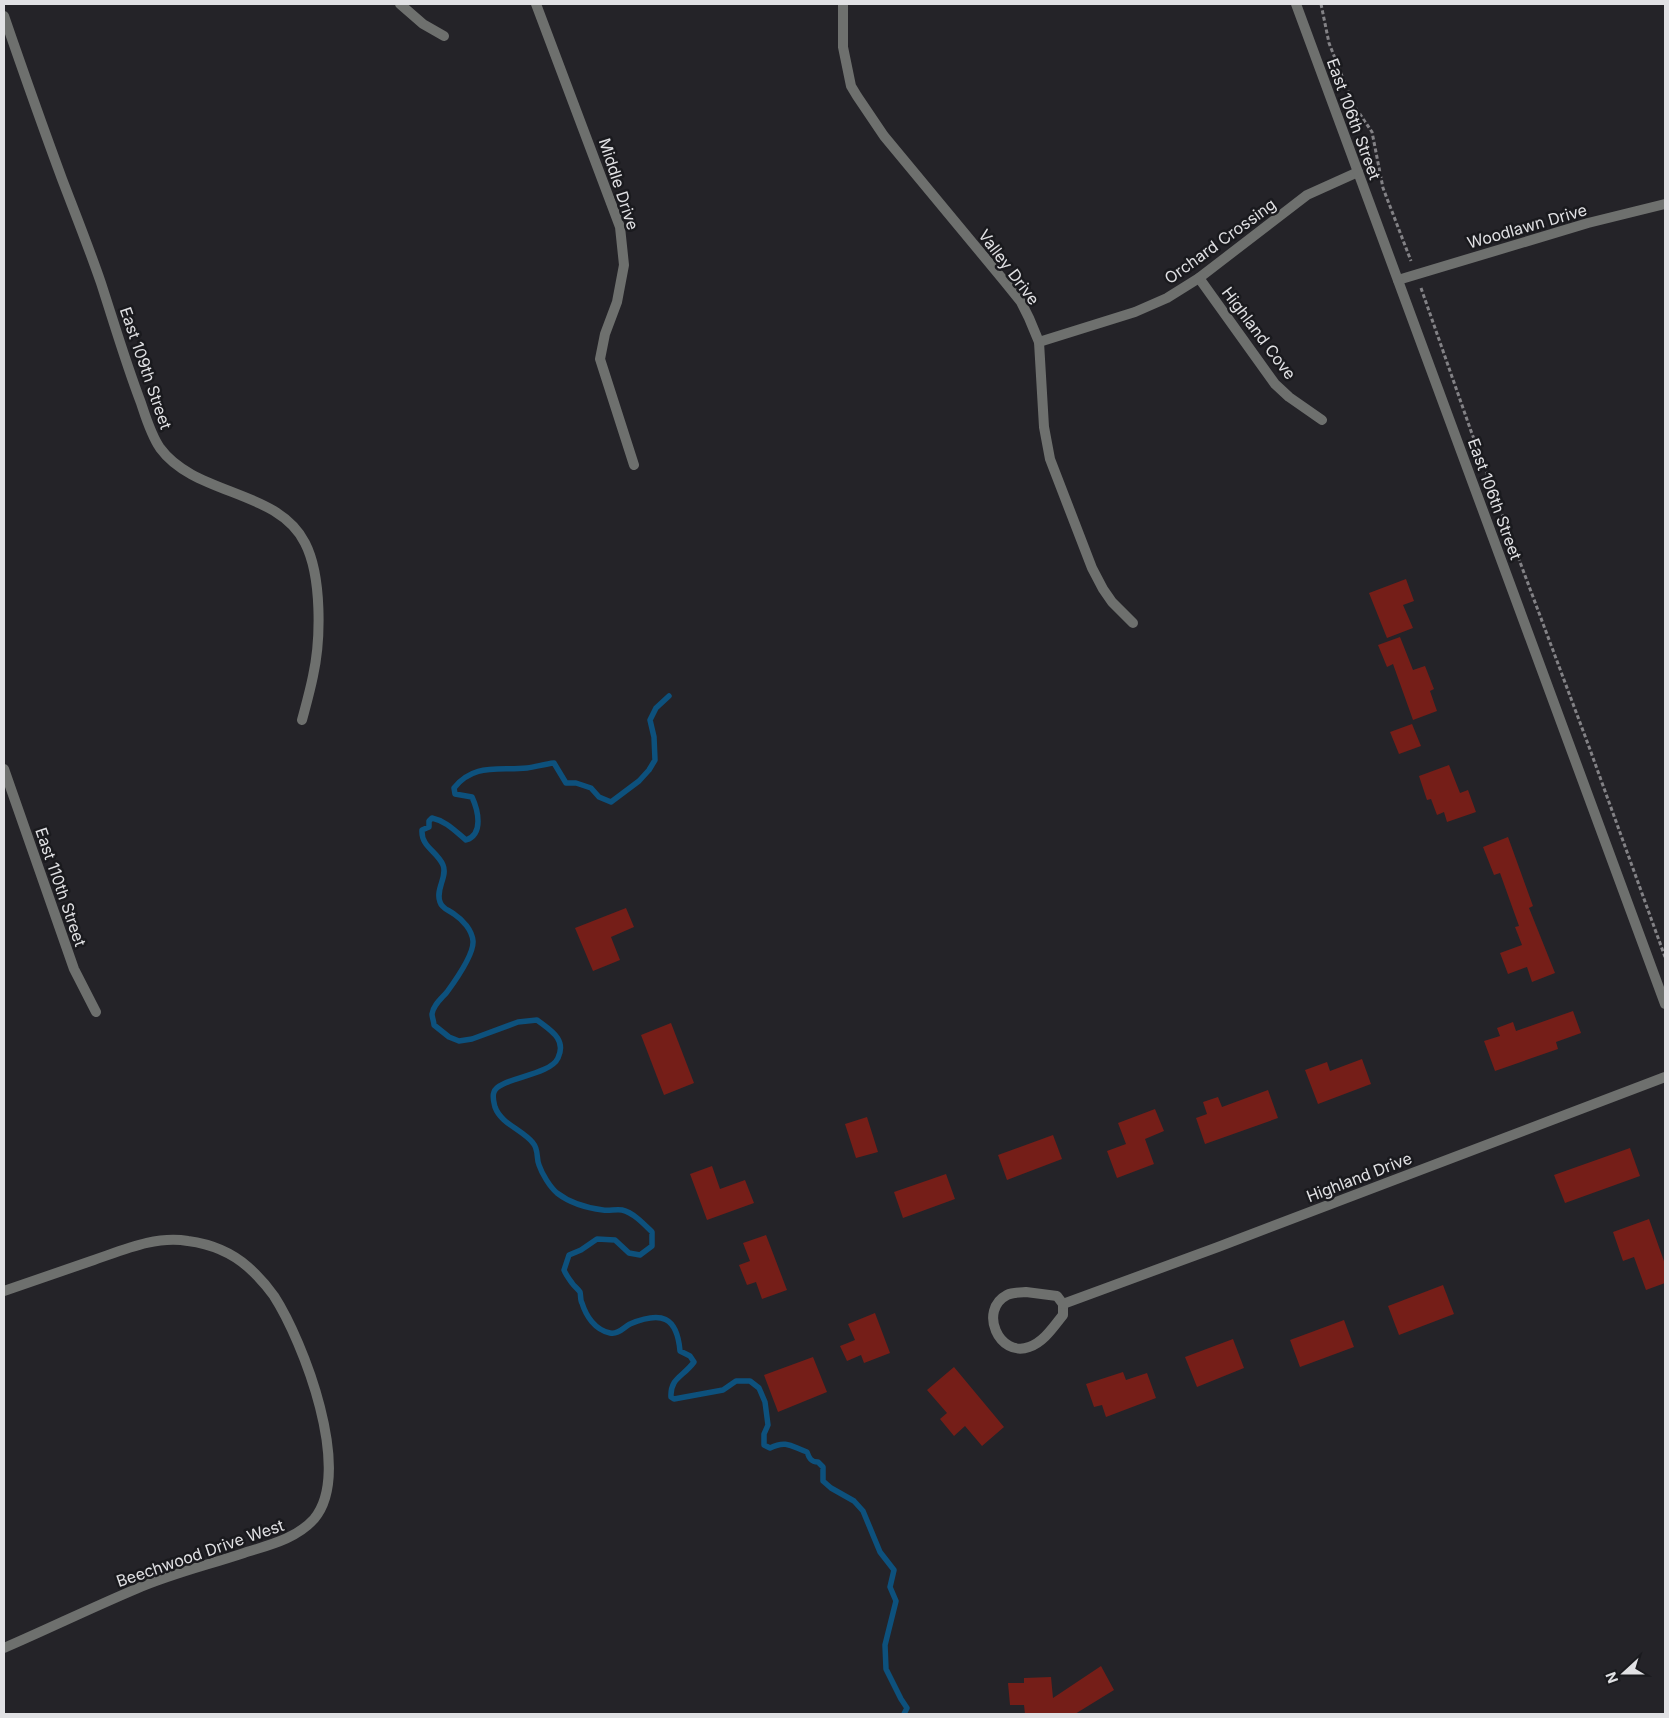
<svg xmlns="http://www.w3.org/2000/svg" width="1669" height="1718" font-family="Inter,sans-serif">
	<rect width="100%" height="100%" fill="#242328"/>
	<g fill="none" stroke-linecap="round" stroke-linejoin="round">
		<!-- stream -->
		<path stroke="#0d517d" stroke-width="5.5" d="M 669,696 L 656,708 L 650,720 L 654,737 L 655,760 L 649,770 L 639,781 L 611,802 L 599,797 L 591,788 L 576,783 L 566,783 L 554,763 C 544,764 536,767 527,768 C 498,771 474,763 454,788 L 455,794 L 472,797 C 478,810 484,834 466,840 C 455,831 446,821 432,818 L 429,821 L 429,827 L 422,830 C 421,847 437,851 443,865 C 448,877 435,889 440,902 C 442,909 449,910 454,914 C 463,920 472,930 473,941 C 474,954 455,981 447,992 C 442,998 433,1005 432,1014 C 432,1017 434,1022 434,1025 L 449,1037 L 459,1041 L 472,1039 L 518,1022 L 537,1020 C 550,1030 567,1039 558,1058 C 550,1076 498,1078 494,1092 C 492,1097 494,1103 495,1107 C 501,1124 523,1130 533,1143 C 539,1150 536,1158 539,1165 C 542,1174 550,1187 557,1193 C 570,1203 587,1208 603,1210 C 609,1211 616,1209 622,1210 C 634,1213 644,1224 652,1232 L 652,1246 L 640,1255 L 629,1253 L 615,1240 L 597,1239 L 581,1250 L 569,1255 L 564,1270 C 566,1275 569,1279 572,1283 C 574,1286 578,1289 580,1292 C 581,1295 580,1300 582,1303 C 586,1316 595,1330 610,1333 C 618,1335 624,1327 630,1324 C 661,1311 677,1316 680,1351 L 690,1356 L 694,1362 C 683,1377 670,1378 671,1397 L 674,1399 L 723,1390 L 736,1381 L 750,1381 L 759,1388 L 765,1402 L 768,1425 L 764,1434 L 764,1445 L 770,1448 C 786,1440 791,1446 807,1452 C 809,1458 811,1462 818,1462 L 823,1467 L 823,1481 L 831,1488 L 854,1501 L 863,1511 L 880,1552 L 894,1570 L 890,1587 L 896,1601 L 885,1645 L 886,1669 L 901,1699 L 907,1708 L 904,1714"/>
	</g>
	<!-- building -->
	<g fill="#751e18">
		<polygon points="1406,579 1414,601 1403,605 1413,628 1387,638 1369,593"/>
		<polygon points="1400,637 1413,670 1425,666 1434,689 1430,691 1437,711 1413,720 1393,664 1387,667 1378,645"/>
		<polygon points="1412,724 1421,746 1399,754 1390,732"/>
		<polygon points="1449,765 1460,793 1468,790 1476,812 1447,822 1444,812 1437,815 1431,799 1427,800 1419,776"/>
		<polygon points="1508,837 1533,906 1529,908 1555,973 1532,982 1527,967 1508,974 1500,953 1522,945 1515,927 1519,926 1500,873 1494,875 1483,847"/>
		<polygon points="626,908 634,927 611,937 620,960 593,971 575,928"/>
		<polygon points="1573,1011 1581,1033 1556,1042 1558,1049 1495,1071 1484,1041 1500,1036 1497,1028 1513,1022 1516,1031"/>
		<polygon points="671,1023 694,1083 664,1095 641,1035"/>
		<polygon points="1362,1059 1371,1084 1318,1104 1305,1070 1327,1062 1330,1071"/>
		<polygon points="1268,1090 1278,1118 1205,1144 1196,1118 1207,1114 1203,1102 1218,1097 1222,1107"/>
		<polygon points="1155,1109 1164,1131 1145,1139 1154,1164 1117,1178 1107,1151 1126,1144 1118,1123"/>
		<polygon points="867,1117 878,1152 856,1158 845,1124"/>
		<polygon points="1053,1135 1062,1159 1007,1180 998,1155"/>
		<polygon points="1630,1148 1640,1176 1565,1203 1554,1175"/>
		<polygon points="712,1166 720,1189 745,1180 754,1203 707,1220 690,1174"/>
		<polygon points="946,1174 955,1199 903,1218 894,1192"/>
		<polygon points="1649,1219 1665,1264 1665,1283 1646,1290 1634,1257 1623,1261 1613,1232"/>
		<polygon points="766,1235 787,1290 762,1299 756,1282 747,1285 739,1265 750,1261 743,1243"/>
		<polygon points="1443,1285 1454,1314 1399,1335 1388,1306"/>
		<polygon points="875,1313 890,1353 864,1363 861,1355 847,1361 840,1346 855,1340 848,1324"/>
		<polygon points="1344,1320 1354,1347 1300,1367 1290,1340"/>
		<polygon points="1233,1339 1244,1368 1197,1387 1185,1357"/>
		<polygon points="813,1357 827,1392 778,1412 764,1375"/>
		<polygon points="954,1367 1004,1427 982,1446 965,1426 954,1436 940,1419 947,1413 927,1390"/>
		<polygon points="1123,1372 1126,1380 1147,1373 1156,1398 1106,1417 1102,1405 1094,1407 1086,1384"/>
		<polygon points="1101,1666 1114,1690 1075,1714 1025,1714 1024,1705 1010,1705 1008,1683 1024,1683 1024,1678 1051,1677 1053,1698"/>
	</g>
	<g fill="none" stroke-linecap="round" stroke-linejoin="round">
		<!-- path -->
		<g stroke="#838286" stroke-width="3" stroke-dasharray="4 2.5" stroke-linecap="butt">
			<polyline points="1321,4 1329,43 1353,104 1372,132 1383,188 1411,261"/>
			<polyline points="1421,288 1471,431 1588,744 1665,957"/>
		</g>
		<!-- service -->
		<polyline stroke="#6e706e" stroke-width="10" points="400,4 423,24 444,36"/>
		<!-- minor -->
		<g stroke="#6e706e" stroke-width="10">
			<polyline points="536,4 620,227 624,265 617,302 605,334 600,359 634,465"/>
			<polyline points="843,4 843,47 851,86 857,96 884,136 1005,282 1021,302 1029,318 1039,342 1044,427 1050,459 1092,568 1103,589 1112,602 1133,623"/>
			<path d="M 4,16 C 23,71 42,125 62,179 C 75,213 89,248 101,283 C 114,323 126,364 141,403 C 146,418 151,435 160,448 C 195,496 278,489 305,543 C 322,576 321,640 313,676 C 310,691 306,705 302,720"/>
			<polyline points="1199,278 1275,384 1289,397 1322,420"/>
			<polyline points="1398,280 1588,223 1665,204"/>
			<polyline points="1039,342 1135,312 1167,298 1199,278 1307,195 1358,172"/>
			<polyline points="4,769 74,969 96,1012"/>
			<path d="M 4,1291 C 33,1281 62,1271 91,1261 C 121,1251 155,1235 188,1241 C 211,1244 231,1252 248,1267 C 257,1275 267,1286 274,1296 C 303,1341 354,1472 314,1519 C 296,1539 269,1545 244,1553 C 208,1565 170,1574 136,1589 C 91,1608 48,1629 4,1648"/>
			<path d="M 1026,1292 L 1057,1296 L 1063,1304 L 1063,1315 C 1054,1326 1044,1342 1029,1347 C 999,1358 978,1310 1007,1295 C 1013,1292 1019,1293 1026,1292 Z"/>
			<polyline points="1063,1304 1218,1247 1665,1077"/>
		</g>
		<!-- tertiary -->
		<polyline stroke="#6e706e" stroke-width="10" points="1296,4 1665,1004"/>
	</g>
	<g text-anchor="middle" stroke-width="5" stroke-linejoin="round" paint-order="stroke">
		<!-- street labels -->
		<g font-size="16" fill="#e1e1e4" stroke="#1a1a1e">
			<text transform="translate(1354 119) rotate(70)" y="6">East 106th Street</text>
			<text transform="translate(619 184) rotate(72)" y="6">Middle Drive</text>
			<text transform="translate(1527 226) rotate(-16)" y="6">Woodlawn Drive</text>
			<text transform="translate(1220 241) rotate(-36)" y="6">Orchard Crossing</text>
			<text transform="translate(1009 267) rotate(53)" y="6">Valley Drive</text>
			<text transform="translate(1259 333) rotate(53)" y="6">Highland Cove</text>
			<text transform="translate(146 368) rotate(71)" y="6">East 109th Street</text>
			<text transform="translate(1495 499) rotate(70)" y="6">East 106th Street</text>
			<text transform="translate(61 887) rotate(71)" y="6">East 110th Street</text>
			<text transform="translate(1359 1177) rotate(-21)" y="6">Highland Drive</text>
			<text transform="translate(200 1553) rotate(-19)" y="6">Beechwood Drive West</text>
		</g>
	</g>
	<!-- border -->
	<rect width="1669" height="1718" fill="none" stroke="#e1e1e4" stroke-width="10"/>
	<!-- north arrow -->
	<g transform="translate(1624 1673) rotate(249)" stroke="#1a1a1e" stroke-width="4" paint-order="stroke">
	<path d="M0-4L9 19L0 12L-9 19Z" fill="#e1e1e4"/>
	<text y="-8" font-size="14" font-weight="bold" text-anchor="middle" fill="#e1e1e4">N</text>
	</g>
</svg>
